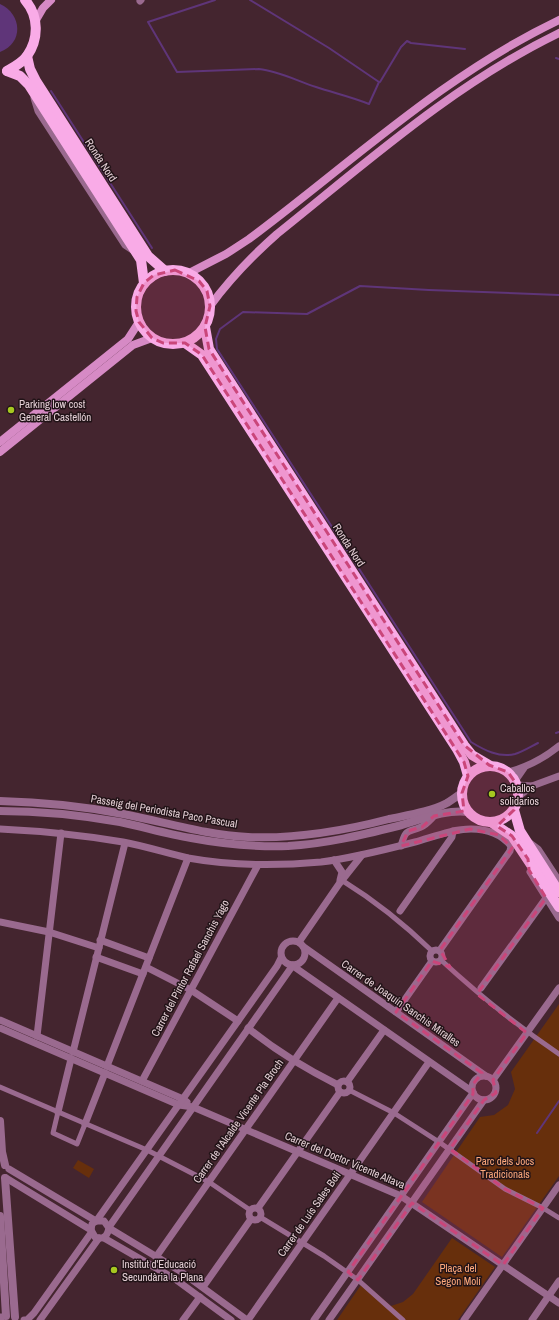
<svg xmlns="http://www.w3.org/2000/svg" width="559" height="1320" font-family="'Archivo Narrow',sans-serif">
	<rect width="100%" height="100%" fill="#44252f"/>
	<!-- green -->
	<g fill="#672f0c">
		<polygon points="559,1004 559,1176 502,1257 422,1202 480,1117 494,1115 508,1105 515,1089 511,1072"/>
		<polygon points="78,1160 94,1169 89,1178 73,1168"/>
		<polygon points="452,1238 495,1267 458,1320 337,1320 363,1282 391,1306 403,1302 413,1294"/>
	</g>
	<!-- water -->
	<path fill="#5f3579" d="M 0,4 C 22,14 24,43 0,52 Z"/>
	<g fill="none" stroke-linecap="round" stroke-linejoin="round">
		<!-- stream -->
		<g stroke="#5f3579" stroke-width="2">
			<path d="M 215,0 L 148,22 L 177,72 L 259,69 C 279,71 297,81 316,87 C 334,93 352,97 369,104 L 379,82 L 380,82 L 401,47 L 407,41 L 411,43 L 465,49"/>
			<polyline points="250,0 329,48 379,82"/>
			<polyline points="556,58 559,59"/>
			<polyline points="51,91 152,248"/>
			<polyline points="556,733 559,732"/>
			<path d="M 538,743 C 530,747 522,752 515,754 C 499,758 484,750 471,742 L 217,349 L 216,339 L 220,329 L 243,312 L 307,314 L 360,286 L 429,290 L 559,295"/>
			<polyline points="537,1133 559,1101"/>
		</g>
		<!-- pedestrian -->
		<g stroke="#9a6a8f" stroke-width="5">
			<path d="M 343,881 C 377,902 403,923 432,951"/>
			<path d="M 441,960 C 479,995 516,1025 559,1054"/>
			<polyline points="0,1087 147,1150 209,1182 250,1210"/>
			<polyline points="349,1090 394,1113 439,1142 505,1189 543,1208 559,1218"/>
			<polyline points="58,1112 53,1133 77,1144 85,1124"/>
			<polyline points="260,1217 324,1256 358,1280 403,1320"/>
		</g>
		<!-- minor -->
		<g stroke="#9a6a8f" stroke-width="7">
			<polyline points="140,1 141,0"/>
			<polyline points="34,98 38,111 125,245 134,251"/>
			<path d="M 508,772 C 528,767 543,759 559,746"/>
			<polyline points="515,781 524,768"/>
			<polyline points="517,785 532,786"/>
			<polyline points="519,796 532,786 559,776"/>
			<path d="M 0,829 C 41,831 82,835 123,842 C 145,846 166,853 188,858 C 232,866 276,866 321,862 C 353,858 384,850 415,842 C 433,837 452,829 471,829 C 487,829 501,834 511,846 L 510,851 L 440,950"/>
			<polyline points="530,843 538,849 559,881"/>
			<path d="M 401,846 C 406,828 407,833 421,827 C 426,825 430,820 434,816"/>
			<polyline points="334,860 342,872 340,880"/>
			<polyline points="530,872 559,918"/>
			<polyline points="400,911 452,837 453,831"/>
			<polyline points="0,922 49,932 99,948"/>
			<polyline points="100,940 149,958"/>
			<circle cx="293" cy="953" r="12"/>
			<polyline points="299,942 339,884 362,855"/>
			<polyline points="304,947 486,1076"/>
			<circle cx="436" cy="956" r="6"/>
			<polyline points="96,957 143,974"/>
			<polyline points="293,966 473,1092"/>
			<polyline points="146,967 191,990 238,1021"/>
			<polyline points="481,988 546,898"/>
			<polyline points="396,1012 432,961"/>
			<polyline points="0,1020 183,1099 187,1102"/>
			<polyline points="0,1028 179,1105 193,1107 401,1196 559,1303"/>
			<path d="M 248,1028 C 276,1051 306,1069 338,1085"/>
			<polyline points="37,1036 61,833"/>
			<polyline points="73,1052 125,843"/>
			<polyline points="107,1066 188,858"/>
			<circle cx="484" cy="1088" r="12"/>
			<polyline points="493,1080 559,988"/>
			<polyline points="142,1081 258,865"/>
			<circle cx="344" cy="1087" r="6"/>
			<polyline points="347,1082 384,1030"/>
			<polyline points="58,1112 71,1059"/>
			<polyline points="85,1124 105,1073"/>
			<polyline points="9,1169 96,1221"/>
			<polyline points="6,1178 91,1230"/>
			<circle cx="255" cy="1214" r="6"/>
			<polyline points="258,1208 340,1092"/>
			<polyline points="97,1220 277,966 281,958"/>
			<polyline points="109,1227 293,965"/>
			<path d="M 109,1228 C 107,1237 103,1240 95,1237 L 91,1230 L 92,1224 L 96,1221 L 104,1221 L 109,1228 L 180,1271 L 247,1320"/>
			<polyline points="104,1238 175,1279 231,1320"/>
			<polyline points="156,1257 338,998"/>
			<polyline points="203,1287 251,1219"/>
			<polyline points="0,1317 2,1317"/>
			<polyline points="24,1320 27,1320 34,1313 91,1233"/>
			<polyline points="40,1320 99,1238"/>
			<polyline points="183,1320 200,1297"/>
			<polyline points="248,1320 429,1062"/>
			<polyline points="314,1320 473,1093"/>
			<polyline points="329,1320 484,1100"/>
			<polyline points="464,1320 559,1185"/>
			<polyline points="532,1320 559,1281"/>
		</g>
		<!-- tertiary -->
		<g stroke="#9a6a8f" stroke-width="8">
			<path d="M 0,801 C 42,802 82,806 123,814 C 165,822 206,835 248,837 C 296,839 343,831 389,819 C 408,815 430,812 447,803 C 452,800 457,796 462,793"/>
			<path d="M 0,811 C 41,811 80,815 120,822 C 144,827 167,834 191,838 C 223,844 256,847 288,846 C 325,844 362,835 398,826 C 420,820 446,809 468,812"/>
			<polyline points="0,1121 2,1152 5,1165"/>
			<polyline points="5,1178 15,1317"/>
			<polyline points="0,1216 6,1316"/>
		</g>
		<!-- secondary -->
		<g stroke="#d68ac5" stroke-width="8">
			<polyline points="36,20 43,8 51,0"/>
			<path d="M 189,273 L 226,254 L 249,239 C 351,163 442,76 559,20"/>
			<path d="M 210,306 C 230,279 252,256 277,234 C 367,162 454,84 559,33"/>
			<polyline points="0,442 128,339 139,322"/>
			<polyline points="0,452 133,345 152,338"/>
		</g>
		<!-- primary -->
		<g stroke="#f9abe7" stroke-width="10">
			<polyline points="27,56 30,69 36,81 148,256 165,271"/>
			<polyline points="7,71 20,76 29,85 141,260 144,283"/>
			<path d="M 7,71 C 14,67 22,63 27,56 C 39,39 39,16 25,0"/>
			<circle cx="173" cy="307" r="37"/>
			<polyline points="205,327 209,349 464,745 472,755 489,765"/>
			<polyline points="185,343 202,355 457,749 464,762 468,776"/>
			<circle cx="490" cy="794" r="28"/>
			<polyline points="514,810 520,831 559,892"/>
			<polyline points="491,822 512,836 559,907"/>
		</g>
	</g>
	<!-- marked area -->
	<path fill="#ca467a" fill-opacity="0.2" stroke="#ca467a" stroke-width="3" stroke-dasharray="8 5" stroke-linejoin="round" d="M 175,270 L 199,281 L 207,291 L 210,306 L 205,327 L 209,349 L 464,745 L 489,765 L 508,772 L 517,785 L 519,796 L 514,810 L 497,826 L 512,836 L 528,859 L 529,870 L 546,898 L 477,994 L 527,1033 L 493,1080 L 496,1093 L 484,1100 L 450,1149 L 505,1189 L 543,1208 L 503,1265 L 412,1203 L 358,1280 L 348,1272 L 468,1101 L 473,1094 L 473,1084 L 482,1073 L 396,1012 L 432,961 L 450,967 L 440,950 L 512,848 L 499,835 L 470,829 L 401,846 L 408,831 L 422,827 L 434,816 L 464,811 L 462,793 L 468,776 L 464,762 L 202,355 L 185,343 L 163,343 L 152,338 L 139,322 L 136,311 L 137,297 L 144,283 L 154,275 Z"/>
	<!-- markers -->
	<g fill="#a6c820" stroke="#211317" stroke-width="1.5">
		<circle cx="11" cy="410" r="4"/>
		<circle cx="492" cy="794" r="4"/>
		<circle cx="114" cy="1270" r="4"/>
	</g>
	<g text-anchor="middle" stroke-width="3" stroke-linejoin="round" paint-order="stroke">
		<!-- street labels -->
		<g font-size="11" fill="#e4cfd5" stroke="#211317">
			<text transform="translate(101 160) rotate(57)" y="4">Ronda Nord</text>
			<text transform="translate(349 545) rotate(57)" y="4">Ronda Nord</text>
			<text transform="translate(164 811) rotate(10)" y="4">Passeig del Periodista Paco Pascual</text>
			<text transform="translate(190 968) rotate(-62)" y="4">Carrer del Pintor Rafael Sanchis Yago</text>
			<text transform="translate(401 1003) rotate(35)" y="4">Carrer de Joaquín Sanchis Miralles</text>
			<text transform="translate(238 1121) rotate(-55)" y="4">Carrer de l'Alcalde Vicente Pla Broch</text>
			<text transform="translate(345 1160) rotate(23)" y="4">Carrer del Doctor Vicente Altava</text>
			<text transform="translate(309 1214) rotate(-55)" y="4">Carrer de Luís Sales Boli</text>
		</g>
		<!-- poi labels -->
		<g font-size="11" fill="#e4cfd5" stroke="#211317" text-anchor="start">
			<text x="19" y="408">Parking low cost<tspan x="19" dy="13">General Castellón</tspan></text>
			<text x="500" y="792">Caballos<tspan x="500" dy="13">solidarios</tspan></text>
			<text x="122" y="1268">Institut d'Educació<tspan x="122" dy="13">Secundària la Plana</tspan></text>
		</g>
		<!-- park labels -->
		<g font-size="11" fill="#fea97c" stroke="#211317">
			<text x="505" y="1165">Parc dels Jocs<tspan x="505" dy="13">Tradicionals</tspan></text>
			<text x="458" y="1272">Plaça del<tspan x="458" dy="13">Segon Molí</tspan></text>
		</g>
	</g>
</svg>
